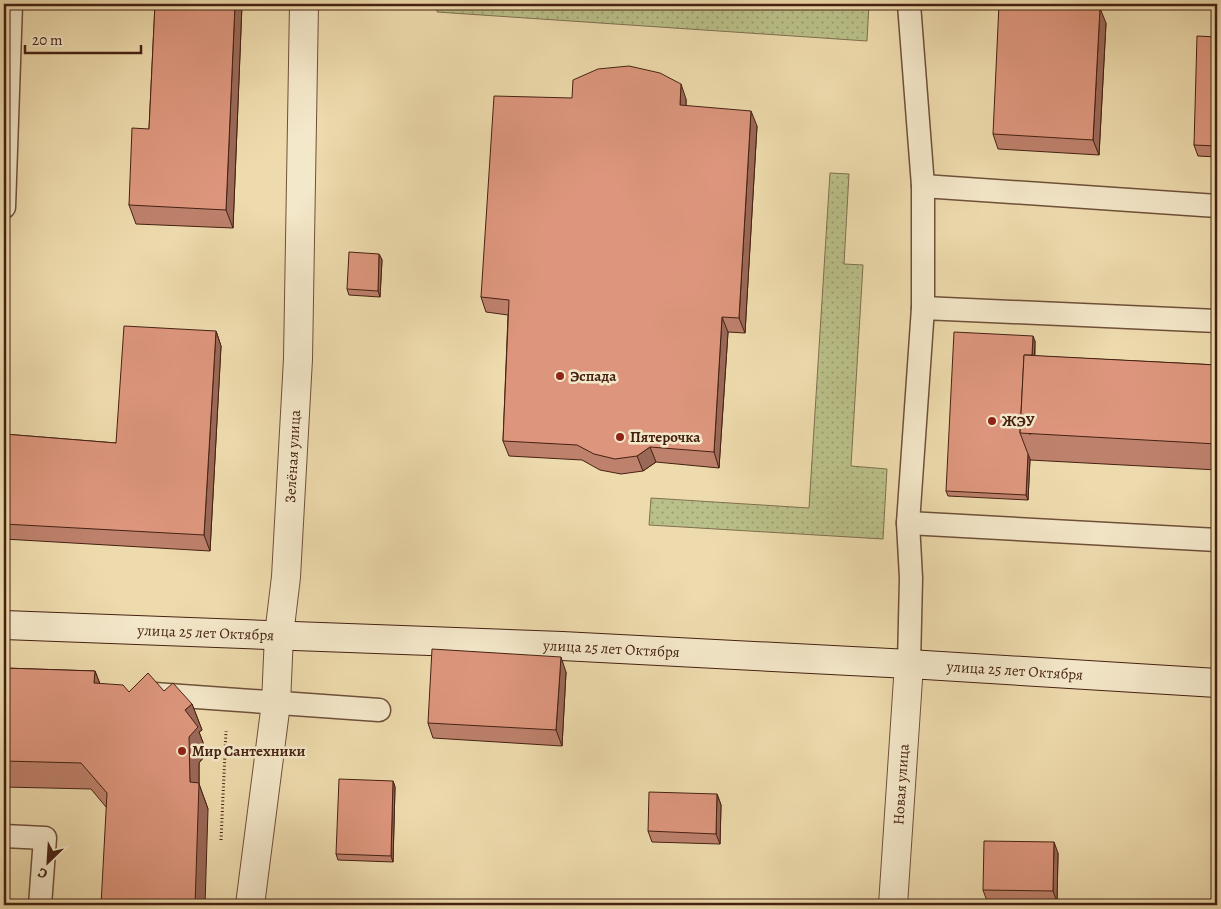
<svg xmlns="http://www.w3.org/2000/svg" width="1221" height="909" font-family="Alegreya,serif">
	<defs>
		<pattern id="grass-dots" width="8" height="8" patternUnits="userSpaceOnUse" patternTransform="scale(1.25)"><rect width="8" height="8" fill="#bac089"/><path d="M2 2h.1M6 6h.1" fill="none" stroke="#999c6f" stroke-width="1.8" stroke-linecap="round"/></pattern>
	</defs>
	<rect width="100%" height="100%" fill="#eedbad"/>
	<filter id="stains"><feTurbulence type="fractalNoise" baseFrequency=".004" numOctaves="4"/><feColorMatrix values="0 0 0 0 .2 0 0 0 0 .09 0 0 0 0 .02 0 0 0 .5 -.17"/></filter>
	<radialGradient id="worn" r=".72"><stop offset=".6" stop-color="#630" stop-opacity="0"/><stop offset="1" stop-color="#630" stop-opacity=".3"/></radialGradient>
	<!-- grass -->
	<g fill="url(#grass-dots)" stroke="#80704e">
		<polygon points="437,4 869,4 867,41 437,12"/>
		<polygon points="830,173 849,174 844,264 863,265 851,466 887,469 883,539 649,525 651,498 809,508"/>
	</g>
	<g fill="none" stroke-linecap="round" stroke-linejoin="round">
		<defs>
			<g id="lane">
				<polyline points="909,4 923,186 923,308"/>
				<polyline points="923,186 1217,206"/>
				<polyline points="4,207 11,4"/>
				<polyline points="908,523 1217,540"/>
				<polyline points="909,664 911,578 908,523 923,308 1217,321"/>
				<polyline points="154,694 379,710"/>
				<polyline points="4,836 45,838 40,905"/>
			</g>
			<g id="street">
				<path id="s1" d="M 250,905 L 276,703 L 279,635 L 286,577 L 298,359 L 304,4"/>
				<path id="s2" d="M 893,905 L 909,664"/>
			</g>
			<g id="secondary">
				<path id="s3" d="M 4,625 L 562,646 L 909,664 L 1217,683"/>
			</g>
		</defs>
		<!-- lane casing -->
		<use href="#lane" stroke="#6f5039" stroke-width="25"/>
		<!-- street casing -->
		<use href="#street" stroke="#6f5039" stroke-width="30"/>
		<!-- secondary casing -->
		<use href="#secondary" stroke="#452112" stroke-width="30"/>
		<!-- path -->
		<polyline stroke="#452112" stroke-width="3" stroke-dasharray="1 2.5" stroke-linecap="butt" points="221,840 226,731"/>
		<!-- lane -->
		<use href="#lane" stroke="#f4e8ca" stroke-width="22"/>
		<!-- street -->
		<use href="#street" stroke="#f4e8ca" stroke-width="28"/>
		<!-- secondary -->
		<use href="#secondary" stroke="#f4e8ca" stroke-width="28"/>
	</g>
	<!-- wall -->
	<g fill="#be816c" stroke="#452112">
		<polygon points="155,4 242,4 233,228 136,224 129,205 149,129"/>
		<polygon points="1106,23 1099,155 998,149 993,134"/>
		<polygon points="1217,37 1217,157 1198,156 1194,145"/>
		<polygon points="572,98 686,99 686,106 757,126 745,333 728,332 719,468 656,462 643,471 621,474 600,470 582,460 509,456 503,441 508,315 486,312 481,297"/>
		<polygon points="379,254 382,260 380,297 349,295 347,289"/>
		<polygon points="216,331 221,346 210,551 4,539 4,434 116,443"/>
		<polygon points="1035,341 1035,356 1217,365 1217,470 1030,460 1030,459 1028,500 948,496 946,491"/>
		<polygon points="4,668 95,671 100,684 129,692 164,691 192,704 202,730 199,732 207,753 199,763 199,784 208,809 106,807 91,789 4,787"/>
		<polygon points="566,672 562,746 433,738 428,723"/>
		<polygon points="393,781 395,787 393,862 338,860 336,854"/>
		<polygon points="717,794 721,805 720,844 652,842 648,831"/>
		<polygon points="1058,853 1057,902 987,901 983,890"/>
	</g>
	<!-- shaded-wall -->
	<g fill="#9b6958" stroke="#452112">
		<polygon points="235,4 242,4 233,228 226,210"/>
		<polygon points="1100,8 1106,23 1099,155 1093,140"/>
		<polygon points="681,84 686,99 686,120 680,105"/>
		<polygon points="751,111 757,126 745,333 739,318"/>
		<polygon points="379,254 382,260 380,297 378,291"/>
		<polygon points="722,317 728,332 719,468 714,452"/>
		<polygon points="216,331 221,346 210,551 204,535"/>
		<polygon points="1033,336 1035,341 1031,434 1029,434"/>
		<polygon points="650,447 656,462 643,471 637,456"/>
		<polygon points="1028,454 1030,459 1028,500 1026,495"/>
		<polygon points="561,657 566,672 562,746 556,730"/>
		<polygon points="95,671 105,697 94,683"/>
		<polygon points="192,704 202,730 199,732 207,753 199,763 199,784 208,809 205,905 195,905 190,782 185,710"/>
		<polygon points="393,781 395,787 393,862 391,856"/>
		<polygon points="717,794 721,805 720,844 716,834"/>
		<polygon points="1054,842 1058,853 1057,902 1053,891"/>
	</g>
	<!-- building -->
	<g fill="#dd967d" stroke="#452112">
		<polygon points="155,4 235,4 226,210 129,205 132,128 149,129"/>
		<polygon points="999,4 1031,4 1100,8 1093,140 993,134"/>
		<polygon points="1197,36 1217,37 1217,146 1194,145"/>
		<polygon points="629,66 660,73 681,84 680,105 751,111 739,318 722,317 714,452 650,447 637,456 615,459 594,454 577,445 503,441 509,300 481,297 494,96 572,98 573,80 598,69"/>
		<polygon points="349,252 379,254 378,291 347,289"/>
		<polygon points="124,326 216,331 204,535 4,524 4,434 116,443"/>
		<polygon points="954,332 1033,336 1032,355 1024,355 1020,433 1028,454 1026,495 946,491"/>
		<polygon points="1024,355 1217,365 1217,444 1020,433"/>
		<polygon points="432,649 561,657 556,730 428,723"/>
		<polygon points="4,668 95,671 94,683 123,685 129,692 148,673 164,691 173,683 192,704 185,710 198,727 189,737 190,782 199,783 195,905 101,905 107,793 81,763 4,761"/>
		<polygon points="339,779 393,781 391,856 336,854"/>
		<polygon points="649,792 717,794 716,834 648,831"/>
		<polygon points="984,841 1054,842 1053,891 983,890"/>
	</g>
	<!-- markers -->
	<g fill="#8f2418" stroke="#f4e8ca" stroke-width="2">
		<circle cx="560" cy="376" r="5"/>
		<circle cx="992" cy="421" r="5"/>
		<circle cx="620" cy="437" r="5"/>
		<circle cx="182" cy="751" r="5"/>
	</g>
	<g text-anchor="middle" stroke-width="5" stroke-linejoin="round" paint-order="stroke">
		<!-- poi labels -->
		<g font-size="15" font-weight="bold" fill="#452112" stroke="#f4e8ca" text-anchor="start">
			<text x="570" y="381">Эспада</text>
			<text x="1002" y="426">ЖЭУ</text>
			<text x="630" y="442">Пятерочка</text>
			<text x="192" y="756">Мир Сантехники</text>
		</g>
		<!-- street labels -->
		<g font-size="15" fill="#452112" stroke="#f4e8ca">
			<text dy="5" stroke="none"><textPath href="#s1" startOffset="451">Зелёная улица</textPath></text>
			<text dy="5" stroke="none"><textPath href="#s3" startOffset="202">улица 25 лет Октября</textPath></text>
			<text dy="5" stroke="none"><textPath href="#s3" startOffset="608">улица 25 лет Октября</textPath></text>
			<text dy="5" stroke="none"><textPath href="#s3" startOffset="1012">улица 25 лет Октября</textPath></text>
			<text dy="5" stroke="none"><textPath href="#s2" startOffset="121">Новая улица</textPath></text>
		</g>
	</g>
	<!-- margin -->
	<rect width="1221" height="909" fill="none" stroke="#eedbad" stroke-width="20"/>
	<rect x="5" y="5" width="1211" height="899" fill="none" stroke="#452112" stroke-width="2.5"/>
	<rect x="10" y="10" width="1201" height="889" fill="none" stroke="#452112"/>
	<!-- north arrow -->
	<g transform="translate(48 862) rotate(205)" stroke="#f4e8ca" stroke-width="4" paint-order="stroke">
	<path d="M0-4L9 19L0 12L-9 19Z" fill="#452112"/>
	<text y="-8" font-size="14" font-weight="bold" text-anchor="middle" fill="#452112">С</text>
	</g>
	<!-- scale -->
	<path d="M25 45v8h116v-8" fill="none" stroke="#452112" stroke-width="2.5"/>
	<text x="32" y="45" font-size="15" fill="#452112" stroke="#f4e8ca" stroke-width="4" paint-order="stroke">20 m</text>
	<rect width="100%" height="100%" filter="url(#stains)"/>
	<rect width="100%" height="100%" fill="url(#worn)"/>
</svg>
